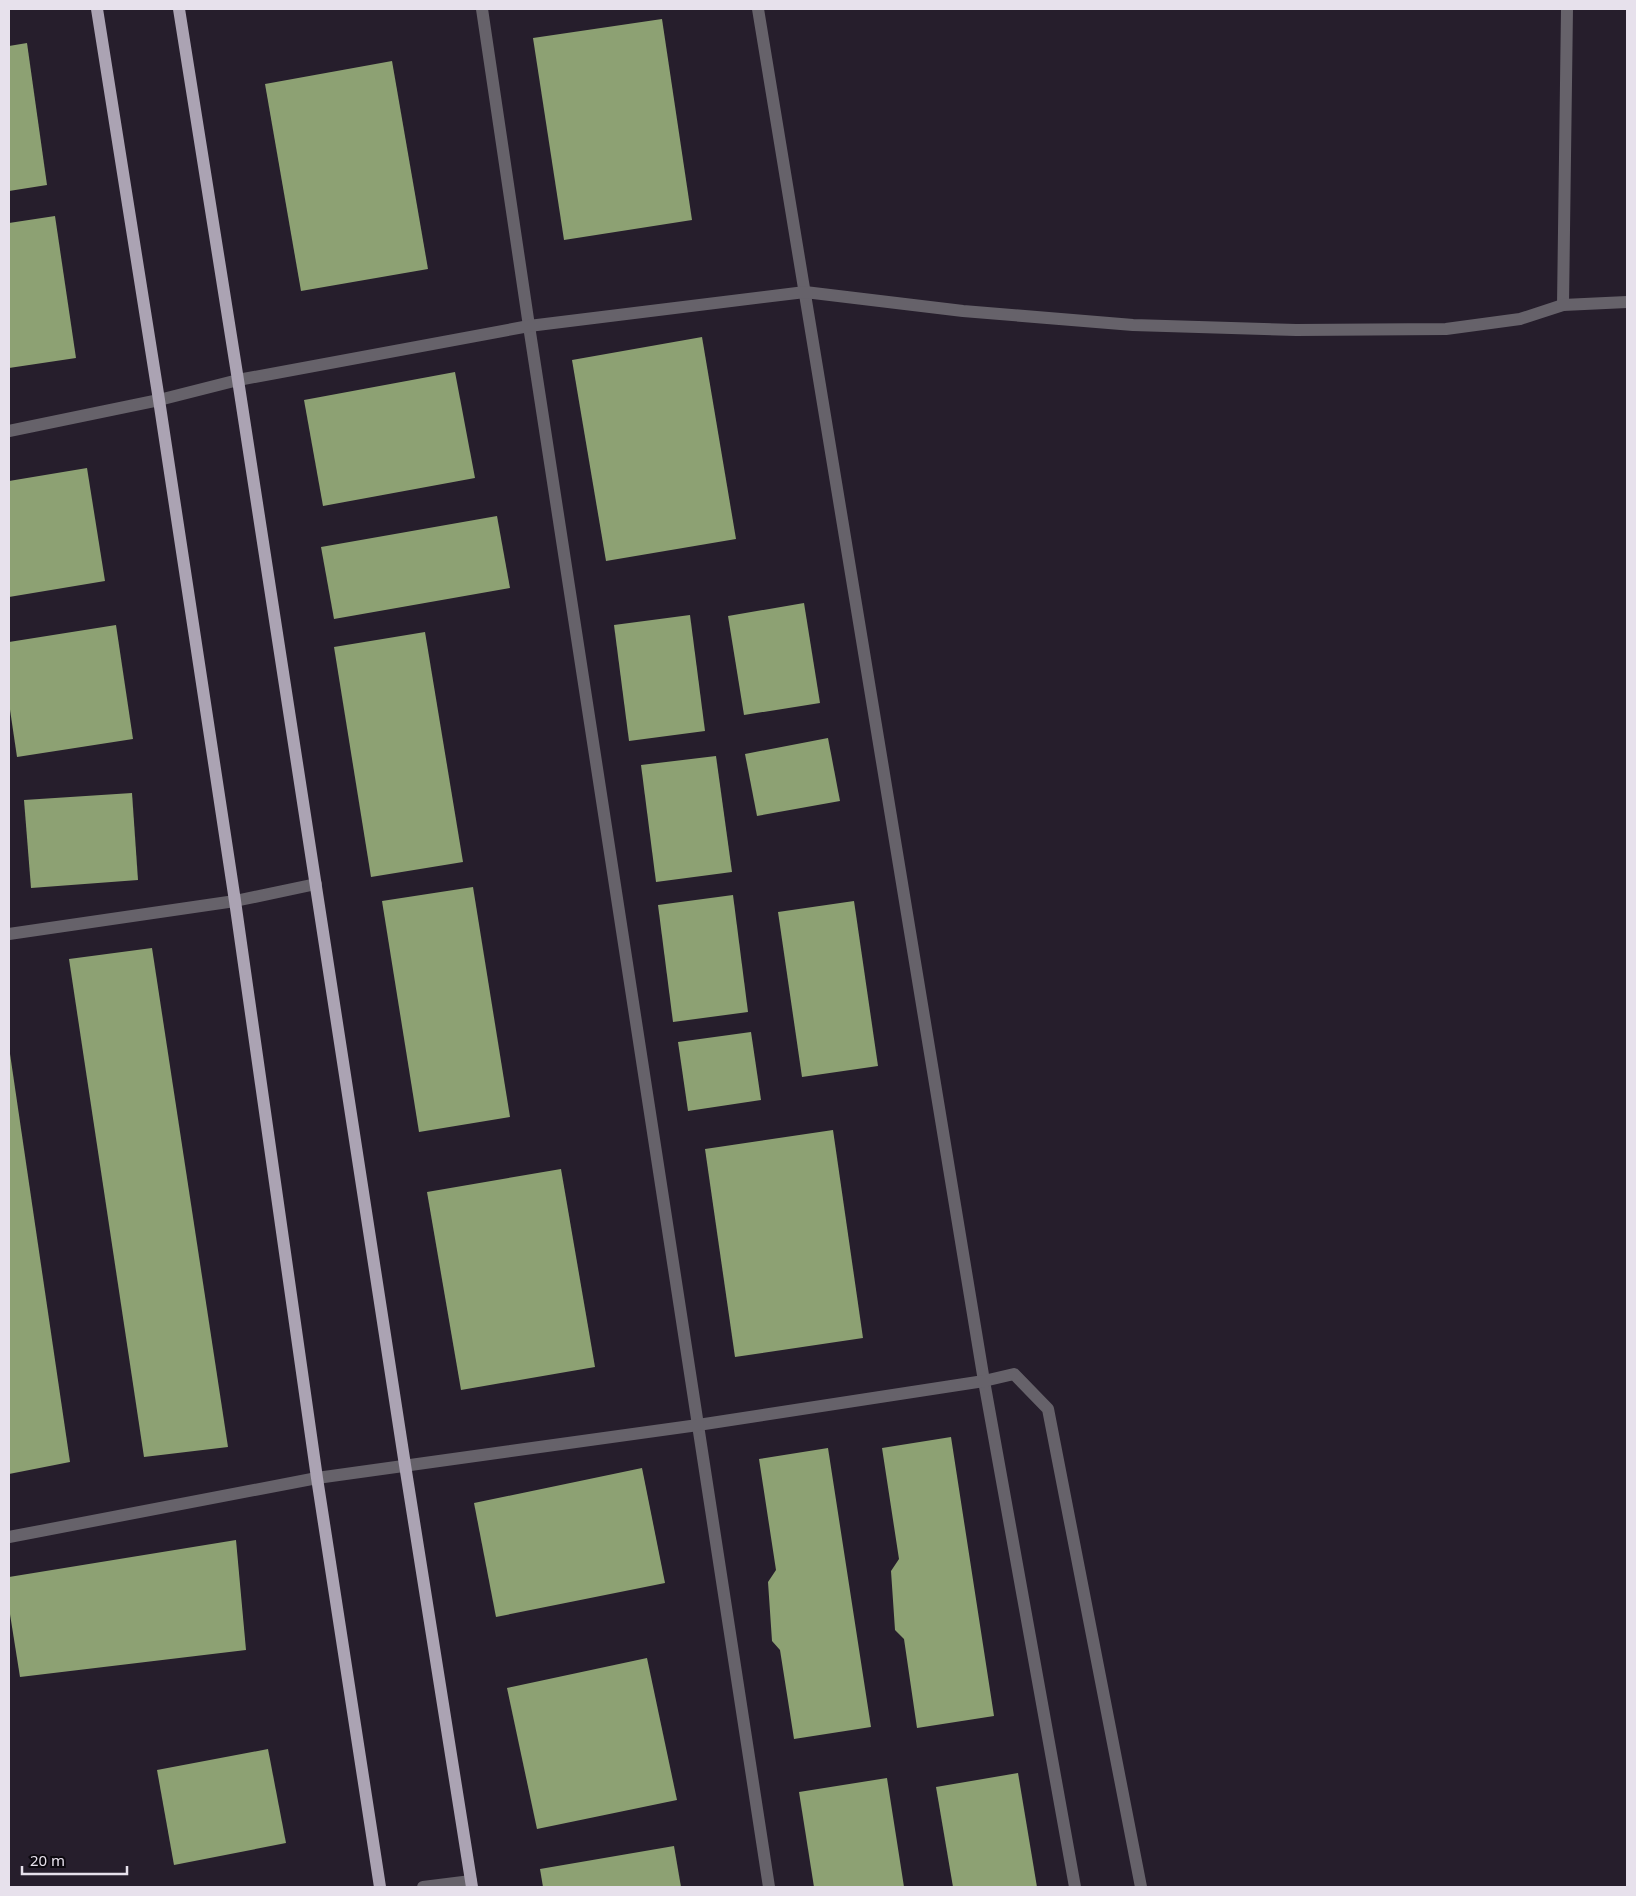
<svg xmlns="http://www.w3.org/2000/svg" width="1636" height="1896" font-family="'Noto Sans',sans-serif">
	<rect width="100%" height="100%" fill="#261e2c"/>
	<!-- building -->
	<g fill="#8da173">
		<polygon points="662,19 692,220 564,240 533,38"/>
		<polygon points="27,43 47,185 9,191 9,46"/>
		<polygon points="392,61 428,269 301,291 265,84"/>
		<polygon points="55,216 76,358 9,368 9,223"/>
		<polygon points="702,337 736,539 606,561 572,360"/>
		<polygon points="455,372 475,478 323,506 304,400"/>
		<polygon points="87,468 105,581 9,597 9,481"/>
		<polygon points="497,516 510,588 334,619 321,547"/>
		<polygon points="804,603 820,703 744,715 728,616"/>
		<polygon points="690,615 705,731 629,741 614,625"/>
		<polygon points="116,625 133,739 17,757 9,703 9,642"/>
		<polygon points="425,632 463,862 371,877 334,647"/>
		<polygon points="828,738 840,801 757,816 745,754"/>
		<polygon points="716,756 732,872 656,882 641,765"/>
		<polygon points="132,793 138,880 31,888 24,800"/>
		<polygon points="473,887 510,1117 419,1132 382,901"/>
		<polygon points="733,895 748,1012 673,1022 658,905"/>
		<polygon points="854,901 878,1066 802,1077 778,912"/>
		<polygon points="152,948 228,1447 144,1457 69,959"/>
		<polygon points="751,1032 761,1100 688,1111 678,1042"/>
		<polygon points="9,1047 70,1462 9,1474"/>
		<polygon points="833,1130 863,1338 735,1357 705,1149"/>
		<polygon points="561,1169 595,1367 461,1390 427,1192"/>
		<polygon points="951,1437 994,1716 917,1728 904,1639 895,1630 891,1571 899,1559 882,1448"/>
		<polygon points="828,1448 871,1727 794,1739 780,1650 772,1641 768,1582 776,1570 759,1459"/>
		<polygon points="642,1468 665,1583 496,1617 474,1503"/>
		<polygon points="236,1540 246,1650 20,1677 9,1608 9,1577"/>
		<polygon points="647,1658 677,1800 537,1829 507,1688"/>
		<polygon points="268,1749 286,1843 174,1865 157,1770"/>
		<polygon points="1018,1773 1037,1887 953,1887 936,1787"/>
		<polygon points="887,1778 904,1887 814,1887 799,1792"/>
		<polygon points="674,1846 681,1887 543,1887 540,1869"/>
	</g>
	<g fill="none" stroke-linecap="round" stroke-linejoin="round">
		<!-- minor -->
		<g stroke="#66626a" stroke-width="12">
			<polyline points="482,9 529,326 769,1887"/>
			<polyline points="758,9 984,1381 1075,1887"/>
			<polyline points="1563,305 1567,9"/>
			<polyline points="9,431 159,400 238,380 529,326 805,292 963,311 1133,325 1296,330 1446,329 1520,319 1563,305 1627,302"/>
			<polyline points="9,934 235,901 316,884"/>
			<polyline points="9,1537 317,1478 698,1425 984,1381 1014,1374 1048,1409 1141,1887"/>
			<polyline points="423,1887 471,1881"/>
		</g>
		<!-- major -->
		<g stroke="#aba3b3" stroke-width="12">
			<polyline points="97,9 159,400 235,901 317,1478 380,1887"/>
			<polyline points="179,9 238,380 405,1465 472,1887"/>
		</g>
	</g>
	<!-- border -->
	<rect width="1636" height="1896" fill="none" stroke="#e7e1ec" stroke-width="20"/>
	<!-- scale -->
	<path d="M22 1866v8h105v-8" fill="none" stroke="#e7e1ec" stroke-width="2.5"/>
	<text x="30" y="1866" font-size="15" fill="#e7e1ec" stroke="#0d0910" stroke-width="4" paint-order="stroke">20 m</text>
</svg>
